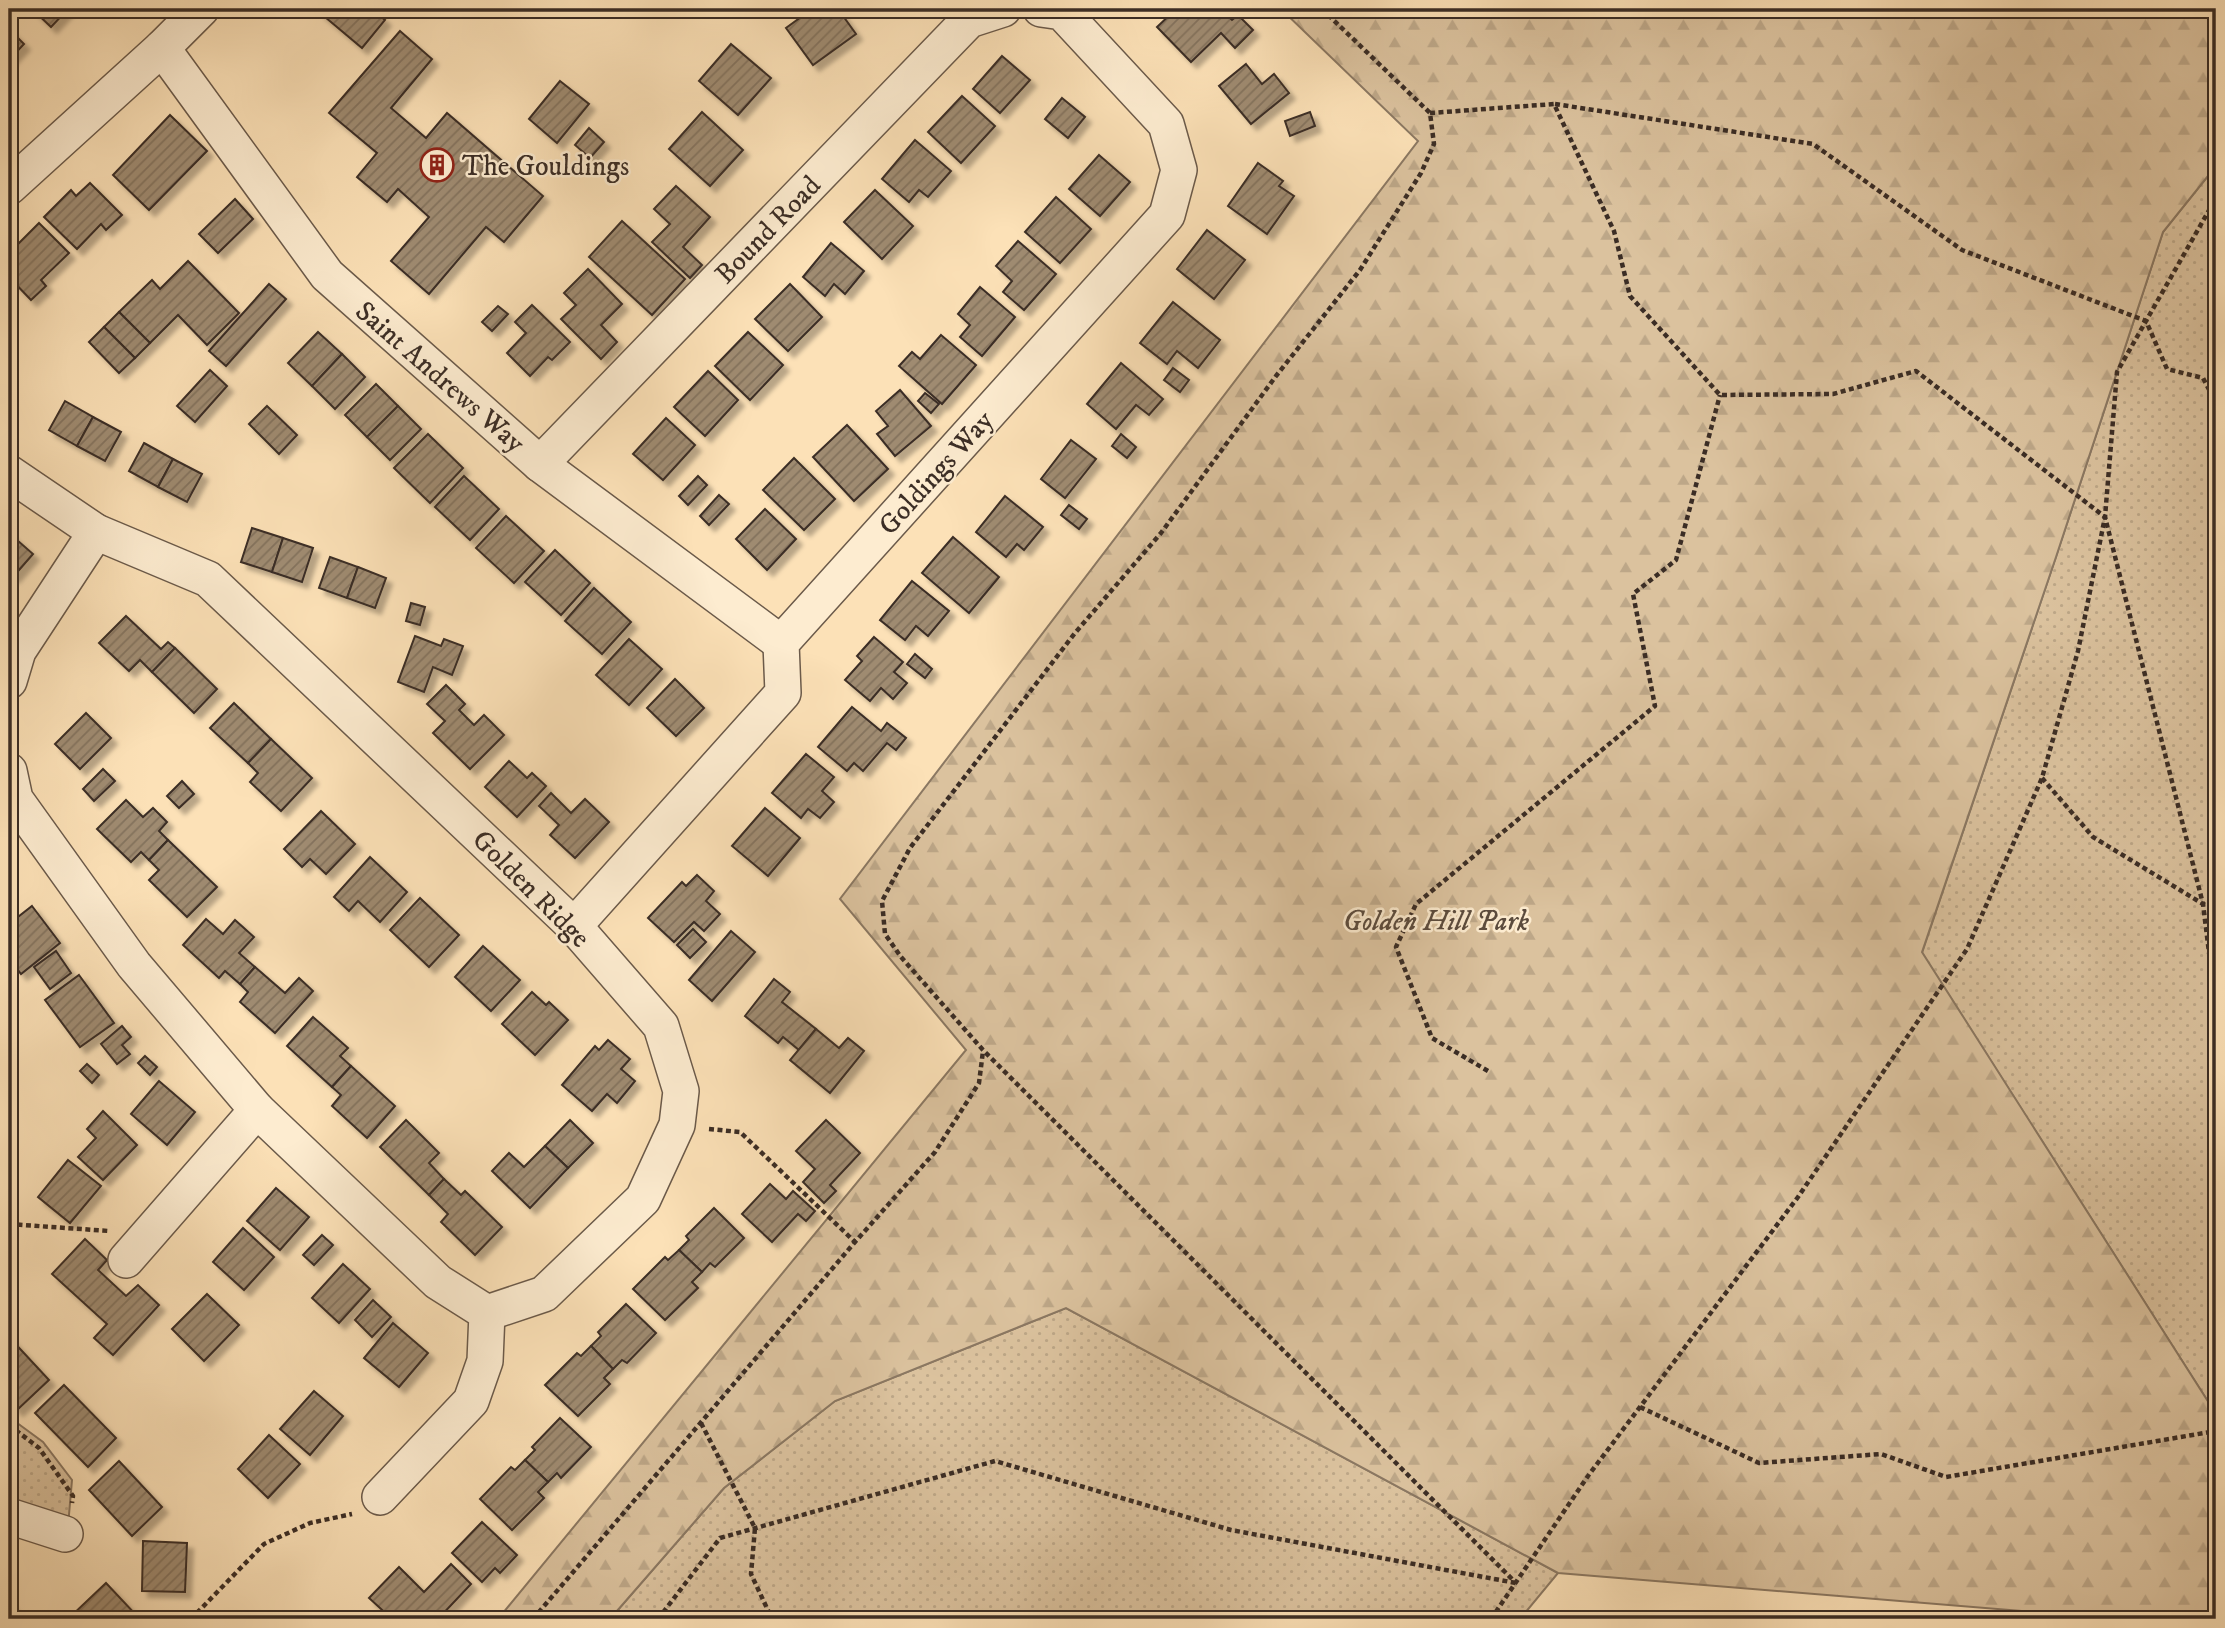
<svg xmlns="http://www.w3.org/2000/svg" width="2225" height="1628" font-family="'IM FELL DW Pica',serif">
	<defs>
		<pattern id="grass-dots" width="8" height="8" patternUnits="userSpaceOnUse" patternTransform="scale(1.75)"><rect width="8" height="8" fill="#dbc29e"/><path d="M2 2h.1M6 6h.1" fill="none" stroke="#bda788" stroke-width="1.8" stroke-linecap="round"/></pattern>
		<pattern id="forest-firs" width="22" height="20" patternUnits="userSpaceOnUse" patternTransform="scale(1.75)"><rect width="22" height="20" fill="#dbc29e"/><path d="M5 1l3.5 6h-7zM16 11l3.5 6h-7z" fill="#bda788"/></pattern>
		<pattern id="building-hatch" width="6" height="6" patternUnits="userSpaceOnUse" patternTransform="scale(1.75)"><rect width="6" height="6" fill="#9f8b71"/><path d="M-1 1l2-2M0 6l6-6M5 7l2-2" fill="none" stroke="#83725d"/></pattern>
		<filter id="shadow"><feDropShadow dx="6" dy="6" stdDeviation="2" flood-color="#0004"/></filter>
	</defs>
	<rect width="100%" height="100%" fill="#fce1b7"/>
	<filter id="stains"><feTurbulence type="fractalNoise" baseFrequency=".00286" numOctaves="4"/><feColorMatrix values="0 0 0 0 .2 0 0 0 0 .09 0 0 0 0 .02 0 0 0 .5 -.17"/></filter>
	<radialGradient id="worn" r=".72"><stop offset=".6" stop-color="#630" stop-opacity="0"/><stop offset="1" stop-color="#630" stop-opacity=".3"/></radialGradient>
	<!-- grass -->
	<g fill="url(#grass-dots)" stroke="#8b7862" stroke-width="2">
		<polygon points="2216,166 2216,1414 1922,953 2056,557 2163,232"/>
		<polygon points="1066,1308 1558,1573 1520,1619 851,1619 844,1615 837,1619 610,1619 724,1488 835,1401"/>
		<polygon points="9,1417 43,1442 72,1480 68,1526 9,1500"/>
	</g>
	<!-- forest -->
	<polygon fill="url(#forest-firs)" stroke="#8b7862" stroke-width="2" points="1281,9 2216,9 2216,166 2163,232 2056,557 1922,952 2216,1414 2216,1619 2121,1619 1558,1573 1066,1308 835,1401 724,1488 610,1619 498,1619 966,1050 840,899 1418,141"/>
	<!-- building -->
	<g fill="url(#building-hatch)" stroke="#3b2d25" stroke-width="2" filter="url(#shadow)">
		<polygon points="32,9 68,9 51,27"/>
		<polygon points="322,9 372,9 385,20 362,48 319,12"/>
		<polygon points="812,9 838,9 856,34 813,65 786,28"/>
		<polygon points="1176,9 1186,9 1191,13 1196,9 1221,9 1232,20 1238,15 1253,30 1235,48 1221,33 1191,62 1157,27"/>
		<polygon points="9,29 24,44 9,60"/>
		<polygon points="400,31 432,59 391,108 426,138 447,113 543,196 504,242 486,227 429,294 391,261 429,217 398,189 387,202 357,177 377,153 329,113"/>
		<polygon points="731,44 771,78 738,115 699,81"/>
		<polygon points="1002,56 1030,80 1000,113 973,89"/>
		<polygon points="1246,64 1262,84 1274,74 1289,93 1251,124 1219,86"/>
		<polygon points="560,81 589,104 557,143 529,119"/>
		<polygon points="962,96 995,126 961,163 928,132"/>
		<polygon points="1062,98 1085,117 1068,138 1045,119"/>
		<polygon points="702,112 743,150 710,186 669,149"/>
		<polygon points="1310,112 1315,126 1290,136 1285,121"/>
		<polygon points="170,115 207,151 149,210 113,175"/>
		<polygon points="589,128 604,142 590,158 575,145"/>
		<polygon points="915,140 951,171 928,197 919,190 909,202 882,179"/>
		<polygon points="1099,155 1130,182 1100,216 1069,189"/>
		<polygon points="1258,163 1283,181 1279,186 1294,196 1267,234 1228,206"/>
		<polygon points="90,183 122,215 106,230 101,224 77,249 44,217 71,190 76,196"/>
		<polygon points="676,186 710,217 683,247 702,265 690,278 652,242 670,224 654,209"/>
		<polygon points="875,190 913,226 882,259 844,222"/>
		<polygon points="1056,197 1091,229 1060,263 1025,232"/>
		<polygon points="235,199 253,219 218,253 199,234"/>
		<polygon points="622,221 685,279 652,315 589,257"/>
		<polygon points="39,223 69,253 41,280 46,286 31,300 9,277 9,263 16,256 11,251"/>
		<polygon points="1207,230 1245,260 1214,299 1177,269"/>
		<polygon points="1018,241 1056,274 1024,310 1003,292 1012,281 996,266"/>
		<polygon points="831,243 864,271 845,294 834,284 825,296 803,277"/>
		<polygon points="188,261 239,313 207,345 178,315 150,343 119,312 152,280 160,289"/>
		<polygon points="588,269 622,304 601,325 617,342 601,359 561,319 576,305 564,293"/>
		<polygon points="269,284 286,299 226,366 209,351"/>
		<polygon points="790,284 822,317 788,351 755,319"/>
		<polygon points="980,287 1015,317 982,356 960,337 970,325 958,314"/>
		<polygon points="1173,302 1220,340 1198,368 1177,351 1167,364 1140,343"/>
		<polygon points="532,305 570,342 552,360 548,357 530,376 507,353 526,333 515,322"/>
		<polygon points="498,306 508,314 492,331 482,322"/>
		<polygon points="119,312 150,343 135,358 104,327"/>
		<polygon points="104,327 135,358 119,373 89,342"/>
		<polygon points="318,332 342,354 312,386 288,363"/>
		<polygon points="748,332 783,365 750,400 715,366"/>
		<polygon points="941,335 976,365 942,404 899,366 912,352 920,359"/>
		<polygon points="342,354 365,377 335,409 312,386"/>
		<polygon points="1121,363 1163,399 1149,415 1136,405 1116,429 1087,404"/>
		<polygon points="1173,368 1189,380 1180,392 1164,380"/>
		<polygon points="210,370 227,386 195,422 177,406"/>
		<polygon points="708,371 738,400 705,436 674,407"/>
		<polygon points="376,384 398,406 367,437 345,415"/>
		<polygon points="900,390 931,426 895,456 877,434 888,426 876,411"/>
		<polygon points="925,393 939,404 931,413 918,401"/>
		<polygon points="65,401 93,417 77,446 49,430"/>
		<polygon points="267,406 297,435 279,454 249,424"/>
		<polygon points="398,406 421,429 390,460 367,437"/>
		<polygon points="93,417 121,432 105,461 77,446"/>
		<polygon points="666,418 695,445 663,480 633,454"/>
		<polygon points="847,425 888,469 854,501 813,457"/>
		<polygon points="428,434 463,468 430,503 394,468"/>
		<polygon points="1121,434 1136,447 1127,458 1112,446"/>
		<polygon points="1071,440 1096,459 1065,498 1041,479"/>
		<polygon points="144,443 173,459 158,487 129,471"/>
		<polygon points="794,458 835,499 804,530 763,490"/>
		<polygon points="173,459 202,474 187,502 158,487"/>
		<polygon points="464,476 499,509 470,540 435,507"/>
		<polygon points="698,476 707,485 688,505 679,496"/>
		<polygon points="719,495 729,504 709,525 700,516"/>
		<polygon points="1005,496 1043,527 1024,550 1017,544 1006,557 976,532"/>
		<polygon points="1069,505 1087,519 1079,529 1061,515"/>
		<polygon points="765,509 796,539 767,570 736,539"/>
		<polygon points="506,516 544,551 514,583 476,548"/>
		<polygon points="252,528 283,538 272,572 241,562"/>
		<polygon points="9,533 33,554 13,577 9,573"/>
		<polygon points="953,537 999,577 969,613 922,573"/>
		<polygon points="283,538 313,548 302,582 272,572"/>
		<polygon points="555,550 590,583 561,615 525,582"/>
		<polygon points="330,557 358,567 347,598 319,588"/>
		<polygon points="358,567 386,578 375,608 347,598"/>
		<polygon points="912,581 949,611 928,636 916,626 905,640 880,620"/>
		<polygon points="594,588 631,622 602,654 565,621"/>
		<polygon points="411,603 425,607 420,625 406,621"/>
		<polygon points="126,616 161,649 168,642 175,648 152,672 140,660 129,671 99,643"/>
		<polygon points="415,636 441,646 444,639 463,646 452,675 433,667 424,692 398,682"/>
		<polygon points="874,637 903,662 894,672 907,683 893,699 881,688 870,701 845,680 862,661 857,656"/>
		<polygon points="629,639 662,669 629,705 596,675"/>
		<polygon points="175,648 217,689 194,713 152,672"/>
		<polygon points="915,654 932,669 925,678 907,664"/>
		<polygon points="675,679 704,708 676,736 647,708"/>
		<polygon points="446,685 465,704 459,710 474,725 484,715 504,735 470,769 433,733 445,721 427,704"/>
		<polygon points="234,703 271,739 248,763 210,728"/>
		<polygon points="852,707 881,731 887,723 906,738 896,750 887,743 863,771 854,763 847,771 818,747"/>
		<polygon points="86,713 111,738 80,769 55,744"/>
		<polygon points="271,739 312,778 281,811 250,782 258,773 248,763"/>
		<polygon points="806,754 834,777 822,791 834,802 820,818 808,809 801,818 772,793"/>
		<polygon points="509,761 527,778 532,773 546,786 517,817 485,787"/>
		<polygon points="103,769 115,781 94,801 83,789"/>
		<polygon points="182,781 194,794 179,808 167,796"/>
		<polygon points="551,793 571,813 585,799 609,822 575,858 550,835 559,825 539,806"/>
		<polygon points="126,800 143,817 153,808 167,822 159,831 168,840 149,860 141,852 131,862 97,829"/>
		<polygon points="765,808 800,838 768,876 732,846"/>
		<polygon points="321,811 355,844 326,874 310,859 302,867 284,849"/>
		<polygon points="168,840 217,887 187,917 149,880 159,870 149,860"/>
		<polygon points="370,857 407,892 380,922 358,901 349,911 334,897"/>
		<polygon points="697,875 714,891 706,901 720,914 704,931 694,922 674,942 648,918 682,882 686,886"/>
		<polygon points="420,898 459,935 429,967 390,930"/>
		<polygon points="32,906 60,943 21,974 9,958 9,924"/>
		<polygon points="206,919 223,934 235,920 254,937 239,953 255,967 240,984 225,971 219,978 183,945"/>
		<polygon points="693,929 706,942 690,958 677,945"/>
		<polygon points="731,931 755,952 712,1001 689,980"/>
		<polygon points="483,946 520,980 491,1011 455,977"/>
		<polygon points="56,951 71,973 50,989 34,967"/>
		<polygon points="255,967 285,993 299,978 313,991 275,1033 240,1002 248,992 240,984"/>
		<polygon points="79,975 114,1023 80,1047 45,1000"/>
		<polygon points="774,979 790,992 782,1002 816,1029 799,1050 783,1037 778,1043 745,1016"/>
		<polygon points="532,992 546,1005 549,1002 568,1020 535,1055 502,1024"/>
		<polygon points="313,1017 348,1048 340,1056 351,1066 332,1087 287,1046"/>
		<polygon points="122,1026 131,1037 122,1045 130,1054 117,1064 101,1044"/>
		<polygon points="816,1029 839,1048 848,1038 864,1051 830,1093 790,1060"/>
		<polygon points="608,1040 630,1059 621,1069 635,1081 617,1103 607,1094 592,1111 562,1085 595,1046 599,1050"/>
		<polygon points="145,1056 157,1067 150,1075 138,1063"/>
		<polygon points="87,1064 99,1075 92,1083 80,1071"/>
		<polygon points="351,1066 395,1106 367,1138 332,1106 341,1095 332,1087"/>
		<polygon points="159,1081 195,1112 167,1145 131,1114"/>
		<polygon points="103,1111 137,1145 103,1180 78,1157 96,1138 87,1129"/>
		<polygon points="406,1120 439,1153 429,1163 444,1179 429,1195 380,1147"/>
		<polygon points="570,1120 593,1143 568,1168 545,1146"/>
		<polygon points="826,1120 860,1153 830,1185 836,1191 824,1203 803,1182 815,1169 796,1151"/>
		<polygon points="545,1146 568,1168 530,1208 492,1171 509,1153 524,1167"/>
		<polygon points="68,1160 101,1186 70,1223 38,1197"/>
		<polygon points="444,1179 461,1195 465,1191 502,1227 475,1255 441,1222 448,1214 429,1195"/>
		<polygon points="770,1184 786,1199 793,1191 815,1211 806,1221 798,1214 772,1242 742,1214"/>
		<polygon points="276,1188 309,1217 280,1250 247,1221"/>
		<polygon points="714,1208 744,1238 715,1267 710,1263 702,1272 679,1250 689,1240 686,1236"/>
		<polygon points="243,1228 274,1257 244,1290 213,1262"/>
		<polygon points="322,1235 333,1245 314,1265 303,1255"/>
		<polygon points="85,1239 107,1260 98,1270 126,1296 138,1285 159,1305 113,1355 94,1338 107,1324 52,1274"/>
		<polygon points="679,1250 702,1272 692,1282 698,1288 665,1320 633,1289 665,1257 668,1260"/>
		<polygon points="343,1264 370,1289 339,1323 312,1298"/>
		<polygon points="207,1294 239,1325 204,1361 172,1329"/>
		<polygon points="373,1300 391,1317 372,1337 355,1320"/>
		<polygon points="626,1304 656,1333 627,1363 622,1360 613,1369 591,1346 601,1336 598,1332"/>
		<polygon points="393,1323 428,1353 399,1387 364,1358"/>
		<polygon points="9,1337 49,1380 17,1410 9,1401"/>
		<polygon points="591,1346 613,1369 604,1378 610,1384 578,1416 545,1385 577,1353 581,1356"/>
		<polygon points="64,1385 116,1438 88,1467 35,1413"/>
		<polygon points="314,1391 343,1416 310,1455 280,1429"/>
		<polygon points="560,1418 591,1447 561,1478 557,1473 548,1482 525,1460 535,1450 532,1447"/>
		<polygon points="269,1435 300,1464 268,1498 238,1469"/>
		<polygon points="525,1460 548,1482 538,1492 544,1498 512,1530 480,1499 511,1467 515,1470"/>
		<polygon points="119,1461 162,1507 132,1536 89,1490"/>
		<polygon points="482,1522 517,1555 500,1573 495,1568 482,1582 452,1553"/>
		<polygon points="143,1541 187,1543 185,1592 142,1591"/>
		<polygon points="451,1564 471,1584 438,1619 392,1619 369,1598 399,1567 424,1592"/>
		<polygon points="106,1583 138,1617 135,1619 68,1619"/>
		<polygon points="9,1603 25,1619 9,1619"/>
	</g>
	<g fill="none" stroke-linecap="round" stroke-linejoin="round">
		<defs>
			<g id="street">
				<polyline points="162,48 327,275 540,464 781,643"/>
				<polyline points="9,187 162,48 201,9"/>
				<polyline points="540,464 969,20 1003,9"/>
				<polyline points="9,473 96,532 208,579 574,926 661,1026 681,1091 677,1125 643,1199 544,1294 487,1313"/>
				<polyline points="9,681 18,651 96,532"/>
				<polyline points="9,771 15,799 134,965 257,1110 126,1260"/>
				<polyline points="574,926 783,693 781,643 1167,215 1179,170 1166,124 1062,12 1041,9"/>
				<polyline points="257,1110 438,1282 487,1313 485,1361 471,1401 380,1497"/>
				<polyline points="9,1516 65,1534"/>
			</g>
		</defs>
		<!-- street casing -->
		<use href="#street" stroke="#6b5a4a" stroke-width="38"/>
		<!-- path -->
		<g stroke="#3b2d25" stroke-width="4.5" stroke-dasharray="5 3.5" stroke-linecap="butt">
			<polyline points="1322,9 1430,113 1434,144 1421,173 1360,270 1276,376 1161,533 1075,633 910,848 882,901 885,934 901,957 983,1050 1516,1583"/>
			<polyline points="1555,104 1813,144 1962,250 2146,321 2167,369 2203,378 2216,403"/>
			<polyline points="1430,113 1554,104 1614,231 1630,296 1720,395 1833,394 1916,371 2105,517 2203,904 2216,1009"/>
			<polyline points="2042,778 2093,837 2203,904 2216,908"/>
			<polyline points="1488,1071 1432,1038 1396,947 1416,904 1655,706 1633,594 1676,560 1720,395"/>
			<polyline points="709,1129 740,1132 855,1242"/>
			<polyline points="9,1224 109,1231"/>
			<polyline points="1640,1407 1759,1463 1881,1454 1946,1477 2216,1431"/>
			<polyline points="701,1423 755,1528 751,1574 772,1619"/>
			<polyline points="9,1425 39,1448 73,1496 72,1503"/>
			<polyline points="191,1619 264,1544 310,1523 352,1514"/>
			<polyline points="533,1619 855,1242 935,1152 979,1083 983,1051"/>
			<polyline points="658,1619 720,1538 995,1461 1231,1530 1516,1583"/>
			<polyline points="1491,1619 1588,1476 1798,1197 1967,949 2042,778 2078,651 2105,517 2117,372 2216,198"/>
		</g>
		<!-- street -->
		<use href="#street" stroke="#fdecd0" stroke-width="35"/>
	</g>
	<!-- icons -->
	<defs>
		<symbol id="building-ring" viewBox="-11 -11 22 22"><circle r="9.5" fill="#fdecd0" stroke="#8f2418" stroke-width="1.5"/><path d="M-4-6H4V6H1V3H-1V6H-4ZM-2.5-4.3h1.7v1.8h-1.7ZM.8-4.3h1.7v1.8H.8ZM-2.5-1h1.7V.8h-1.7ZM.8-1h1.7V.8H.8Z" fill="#8f2418"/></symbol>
	</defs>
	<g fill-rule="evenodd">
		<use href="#building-ring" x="418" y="146" width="38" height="38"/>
	</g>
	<g text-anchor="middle" stroke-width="5" stroke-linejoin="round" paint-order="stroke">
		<!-- poi labels -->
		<g font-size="28" fill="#3b2d25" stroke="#fdecd0" text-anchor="start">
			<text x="462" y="175">The Gouldings</text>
		</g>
		<!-- street labels -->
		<g font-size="28" fill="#3b2d25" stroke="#fdecd0">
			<text transform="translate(767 229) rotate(-46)" y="10">Bound Road</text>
			<text transform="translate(441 376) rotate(41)" y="10">Saint Andrews Way</text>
			<text transform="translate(935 472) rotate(-48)" y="10">Goldings Way</text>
			<text transform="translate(532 888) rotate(45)" y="10">Golden Ridge</text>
		</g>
		<!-- park labels -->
		<g font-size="28" font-style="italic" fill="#5b4b3d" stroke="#fdecd0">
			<text x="1436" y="930">Golden Hill Park</text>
		</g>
	</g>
	<!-- margin -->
	<rect width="2225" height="1628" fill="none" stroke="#fce1b7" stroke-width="35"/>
	<rect x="10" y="10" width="2204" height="1607" fill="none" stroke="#3b2d25" stroke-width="3.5"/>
	<rect x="18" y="18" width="2190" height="1593" fill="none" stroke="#3b2d25" stroke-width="2"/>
	<rect width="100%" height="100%" filter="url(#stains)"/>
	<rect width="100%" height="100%" fill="url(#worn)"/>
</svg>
